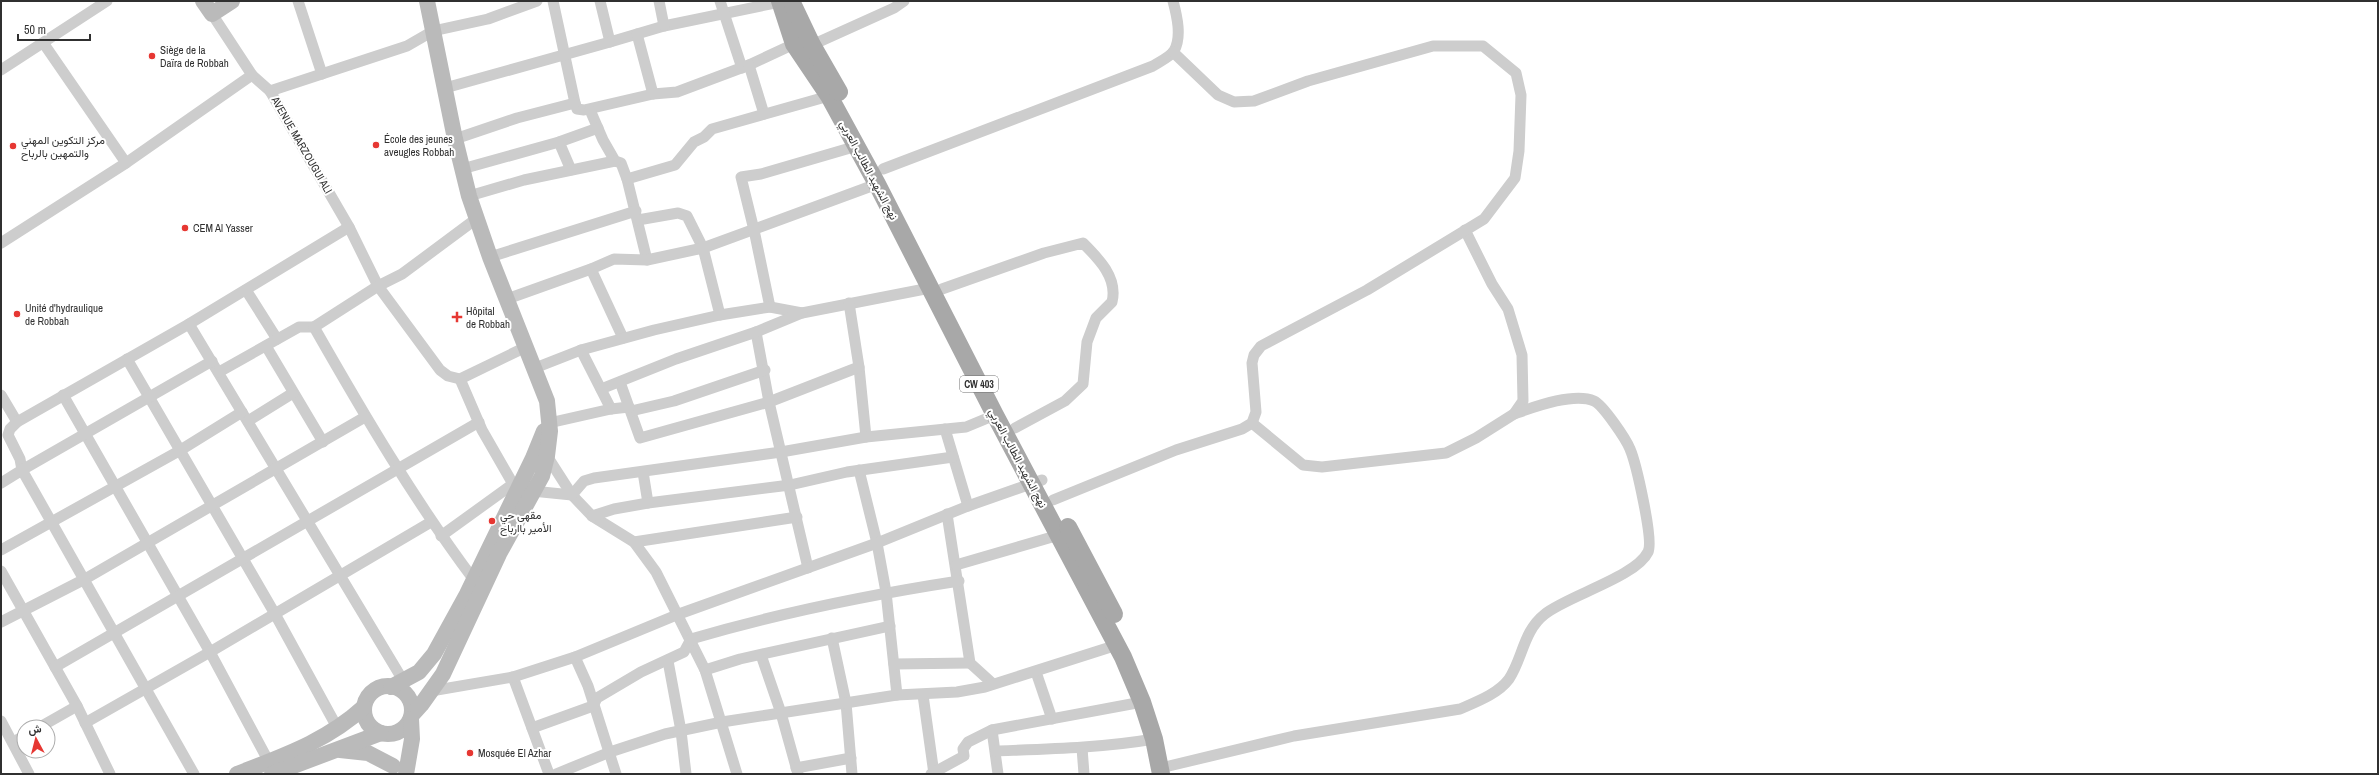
<svg xmlns="http://www.w3.org/2000/svg" width="2379" height="775" font-family="'Archivo Narrow',Vazirmatn,sans-serif">
	<rect width="100%" height="100%" fill="#fff"/>
	<g fill="none" stroke-linecap="round" stroke-linejoin="round">
		<!-- street -->
		<g stroke="#cdcdcd" stroke-width="11">
			<polyline points="298,1 322,74"/>
			<polyline points="553,1 575,103 577,109 584,110 653,94 677,92 749,65 794,44 812,45 894,8 904,1"/>
			<polyline points="600,1 610,42 664,26 780,2"/>
			<polyline points="659,1 664,26"/>
			<polyline points="720,1 742,68"/>
			<polyline points="212,14 252,75 270,91 349,227 378,286 440,370 448,376 460,379 526,347"/>
			<polyline points="637,34 653,94"/>
			<polyline points="44,44 126,163"/>
			<polyline points="749,65 764,114"/>
			<polyline points="1,70 107,1"/>
			<polyline points="445,88 610,42"/>
			<polyline points="270,91 407,46 433,31 488,19 537,1"/>
			<polyline points="590,110 603,140 615,161 621,163 627,179 647,260"/>
			<polyline points="455,139 517,118 575,103"/>
			<polyline points="559,142 571,170"/>
			<polyline points="462,169 559,142 598,128"/>
			<path d="M 883,169 L 1153,66 C 1159,62 1170,57 1174,51 C 1182,37 1177,16 1173,1"/>
			<polyline points="627,179 675,165 694,142 704,137 712,129 829,96"/>
			<polyline points="469,196 524,180 615,161"/>
			<polyline points="638,220 678,213 687,216 703,248 720,315"/>
			<polyline points="1,243 126,163 252,75"/>
			<polyline points="490,257 636,211"/>
			<polyline points="591,269 623,338"/>
			<path d="M 942,289 L 1044,253 L 1083,243 C 1099,259 1118,278 1112,302 L 1096,318 L 1087,342 L 1083,384 L 1065,401 L 1015,428"/>
			<polyline points="246,290 277,339"/>
			<polyline points="507,299 591,269 614,259 647,260 703,248 877,184"/>
			<polyline points="770,307 754,230 741,177 761,174 857,146"/>
			<polyline points="189,324 404,682"/>
			<polyline points="756,332 769,402 808,568"/>
			<polyline points="266,346 323,442"/>
			<polyline points="581,350 611,409"/>
			<polyline points="127,359 275,614 338,729"/>
			<polyline points="859,367 866,437"/>
			<polyline points="535,368 581,350 654,330 720,315 770,307 802,313 930,288"/>
			<polyline points="219,372 299,327 314,327"/>
			<polyline points="460,379 482,430 513,484 532,491 572,495"/>
			<polyline points="620,382 640,438 769,402 859,367 849,303"/>
			<polyline points="601,389 676,359 756,332 802,313"/>
			<polyline points="1,395 17,422"/>
			<polyline points="63,395 210,652 269,762"/>
			<polyline points="631,411 674,401 765,370"/>
			<polyline points="248,421 293,393"/>
			<polyline points="549,423 611,409 629,407"/>
			<polyline points="1252,423 1303,465 1322,467 1446,453 1476,438 1514,414 1523,401 1522,355 1508,309 1492,284 1465,230"/>
			<polyline points="945,429 968,506"/>
			<polyline points="547,456 572,495 592,516 634,542 656,572 705,670 737,774"/>
			<polyline points="859,470 877,543 886,592 897,695"/>
			<polyline points="643,472 648,503"/>
			<polyline points="1,483 22,470 20,459 8,435 10,429 17,422 189,324 349,227"/>
			<polyline points="572,495 584,481 594,478 781,452 866,437 966,427 995,415"/>
			<polyline points="1053,500 1176,450 1242,429 1252,423 1256,412 1252,363 1254,355 1261,346 1367,290 1484,219 1515,178 1519,151 1521,95 1516,73 1483,46 1433,46 1308,81 1254,101 1234,102 1218,95 1173,52"/>
			<polyline points="947,514 970,663 992,683"/>
			<polyline points="592,516 614,509 648,503 790,485 847,472 953,457"/>
			<polyline points="441,536 513,484"/>
			<polyline points="634,542 797,517"/>
			<polyline points="1,550 179,451 242,412"/>
			<polyline points="956,565 1059,535"/>
			<polyline points="1,571 77,706 110,774"/>
			<path d="M 474,580 C 414,500 363,413 314,327 L 378,286 L 402,274 L 476,219"/>
			<polyline points="1,622 85,579 365,417"/>
			<polyline points="832,638 846,703 852,774"/>
			<polyline points="761,655 781,713 798,774"/>
			<polyline points="575,657 588,686 616,774"/>
			<polyline points="668,661 681,731 686,774"/>
			<polyline points="894,664 970,663"/>
			<polyline points="55,667 479,422"/>
			<polyline points="705,670 740,659 890,626"/>
			<polyline points="1036,672 1052,719"/>
			<polyline points="513,677 549,774"/>
			<polyline points="431,691 513,677 575,657 679,614 877,543 968,506 1042,480"/>
			<polyline points="923,695 934,774"/>
			<polyline points="1,721 29,774"/>
			<polyline points="85,723 210,652 431,522"/>
			<polyline points="40,727 77,706"/>
			<path d="M 532,728 L 593,706 L 597,698 L 641,672 L 684,652 L 691,639 C 779,613 868,595 959,581"/>
			<polyline points="992,730 998,774"/>
			<polyline points="13,742 24,736"/>
			<polyline points="1082,748 1084,774"/>
			<path d="M 996,751 C 1049,749 1101,748 1154,739"/>
			<path d="M 1169,766 L 1294,736 L 1460,709 C 1476,702 1498,694 1509,679 C 1523,658 1523,631 1545,614 C 1567,596 1636,577 1648,552 C 1654,541 1636,463 1630,449 C 1626,439 1603,405 1594,401 C 1574,392 1534,407 1514,414"/>
			<polyline points="796,768 851,758"/>
			<polyline points="194,774 22,470 212,361"/>
			<polyline points="556,774 610,752 665,734 722,722 897,695 957,692 985,687 1117,645"/>
			<polyline points="931,774 964,756 963,749 968,742 992,730 1142,702"/>
		</g>
		<!-- secondary -->
		<g stroke="#bababa" stroke-width="16">
			<polyline points="203,1 212,14 232,1"/>
			<circle cx="388" cy="710" r="24"/>
			<polyline points="391,687 419,672 434,654 467,594 533,458 544,431"/>
			<polyline points="412,715 421,705 443,674 499,554 542,476 547,456 550,431 547,401 490,257 469,196 455,139 427,1"/>
			<polyline points="340,750 368,753 393,766"/>
			<path d="M 237,774 C 283,756 327,741 364,707"/>
			<polyline points="272,774 381,733"/>
			<polyline points="406,774 412,739 411,719"/>
		</g>
		<!-- primary -->
		<g stroke="#a8a8a8" stroke-width="18">
			<polyline points="780,1 794,44 829,96 877,184 995,415 1123,657 1142,702 1154,739 1161,774"/>
			<polyline points="793,5 812,45 839,92"/>
			<polyline points="1068,527 1114,614"/>
		</g>
	</g>
	<!-- markers -->
	<g fill="#e63732" stroke="#fff" stroke-width="1.5">
		<circle cx="152" cy="56" r="4"/>
		<circle cx="376" cy="145" r="4"/>
		<circle cx="13" cy="146" r="4"/>
		<circle cx="185" cy="228" r="4"/>
		<circle cx="17" cy="314" r="4"/>
		<path d="M455 311h4v4h4v4h-4v4h-4v-4h-4v-4h4z"/>
		<circle cx="492" cy="521" r="4"/>
		<circle cx="470" cy="753" r="4"/>
	</g>
	<g text-anchor="middle" stroke-width="4" stroke-linejoin="round" paint-order="stroke">
		<!-- shield labels -->
		<rect fill="#fff" stroke="#6e6e6e" stroke-width="1" x="960" y="376" width="38" height="16" rx="3"/>
		<g font-size="10" font-weight="bold" fill="#303030">
			<text x="979" y="388">CW 403</text>
		</g>
		<!-- poi labels -->
		<g font-size="11" fill="#303030" stroke="#fff" text-anchor="start">
			<text x="160" y="54">Siège de la<tspan x="160" dy="13">Daïra de Robbah</tspan></text>
			<text x="384" y="143">École des jeunes<tspan x="384" dy="13">aveugles Robbah</tspan></text>
			<text x="21" y="144">مركز التكوين المهني<tspan x="21" dy="13">والتمهين بالرباح</tspan></text>
			<text x="193" y="232">CEM Al Yasser</text>
			<text x="25" y="312">Unité d'hydraulique<tspan x="25" dy="13">de Robbah</tspan></text>
			<text x="466" y="315">Hôpital<tspan x="466" dy="13">de Robbah</tspan></text>
			<text x="500" y="519">مقهى حي<tspan x="500" dy="13">الأمير باارباح</tspan></text>
			<text x="478" y="757">Mosquée El Azhar</text>
		</g>
		<!-- street labels -->
		<g font-size="11" fill="#303030" stroke="#fff">
			<text transform="translate(302 145) rotate(60)" y="4">AVENUE MARZOUGUI ALI</text>
			<text transform="translate(869 170) rotate(62)" y="4">نهج الشهيد الطالب العربي</text>
			<text transform="translate(1018 458) rotate(62)" y="4">نهج الشهيد الطالب العربي</text>
		</g>
	</g>
	<!-- border -->
	<rect width="2379" height="775" fill="none" stroke="#303030" stroke-width="4"/>
	<!-- north arrow -->
	<g transform="translate(36 739) rotate(353)"><circle r="19" fill="#ffffff" stroke="#acacac"/>
	<path d="M0-3L7 15L0 10L-7 15Z" fill="#e63732"/>
	<text y="-6" font-size="11" font-weight="bold" text-anchor="middle" fill="#303030">ش</text>
	</g>
	<!-- scale -->
	<path d="M18 34v6h72v-6" fill="none" stroke="#303030" stroke-width="2"/>
	<text x="24" y="34" font-size="12" fill="#303030" stroke="#ffffff" stroke-width="3" paint-order="stroke">50 m</text>
</svg>
